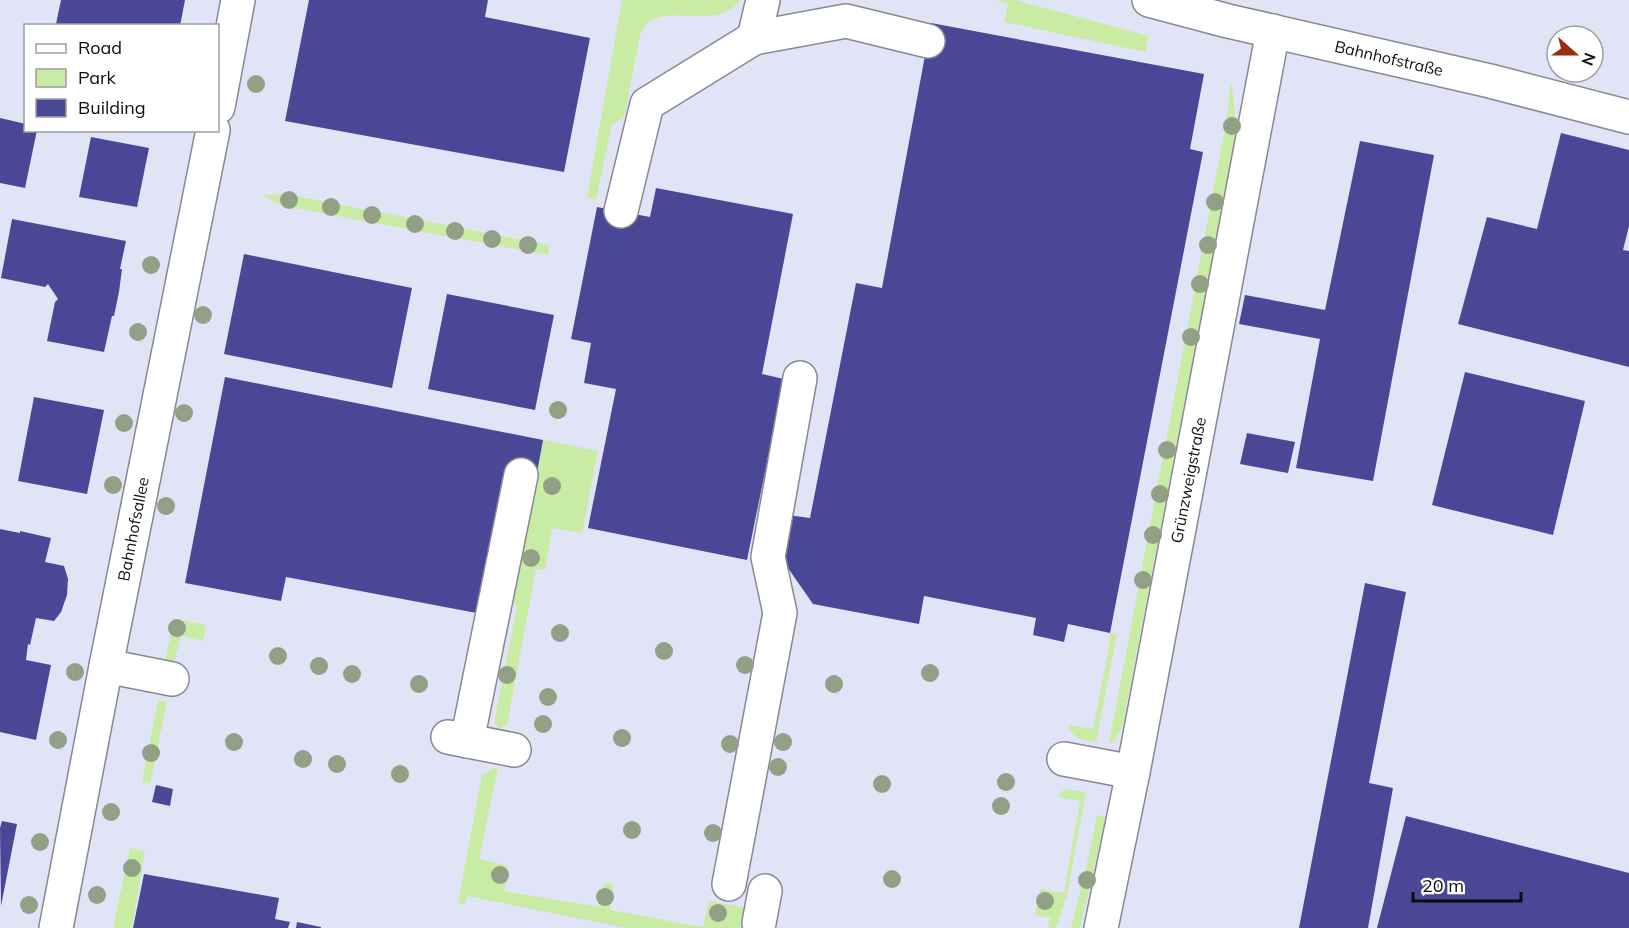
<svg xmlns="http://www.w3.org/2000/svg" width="1629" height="928" font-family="Mulish,sans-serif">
	<rect width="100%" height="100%" fill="#eeeffc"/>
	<!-- built -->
	<path fill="#e1e4f7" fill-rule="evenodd" d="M 0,0 L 1629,0 L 1629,928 L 0,928 ZM 26,26 L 218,26 L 218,130 L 26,130 ZM 1557,36 L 1593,36 L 1593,72 L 1557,72 Z"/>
	<!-- green -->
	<g fill="#c9eca5">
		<path d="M 622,0 L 740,0 C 722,32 663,1 644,27 C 642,29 641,33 640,36 L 624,118 L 612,124 L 596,200 L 587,197 Z"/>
		<polygon points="996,0 1015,0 1149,36 1145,52 1004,22 1008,4"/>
		<polygon points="1231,79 1237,130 1122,728 1114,741 1109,743 1226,123"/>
		<polygon points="286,194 549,245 548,255 283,206 262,195"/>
		<polygon points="543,440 598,451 582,533 552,528 545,570 536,569 507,725 500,728 494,723 517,606 509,605"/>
		<polygon points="174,619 203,624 205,626 206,629 203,641 181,636 174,663 165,662"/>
		<path d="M 1110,633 L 1117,634 L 1096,742 C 1083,740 1078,741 1069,730 L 1070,725 L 1093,729 L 1108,652 Z"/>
		<polygon points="158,700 167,702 150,784 142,782"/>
		<polygon points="498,768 479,859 508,866 504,891 599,907 603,885 609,882 613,886 610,910 703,927 709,901 748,908 749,922 741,921 740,928 627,928 467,896 465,904 458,903 482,775 492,769"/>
		<polygon points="1068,789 1086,792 1067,895 1056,928 1048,928 1050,918 1035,915 1040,889 1064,893 1080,801 1058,797 1062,791"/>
		<polygon points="1097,815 1106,817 1080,928 1071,928 1086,868"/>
		<polygon points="130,848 145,851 132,928 113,928"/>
	</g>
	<!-- building -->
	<g fill="#494897">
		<polygon points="61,0 185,0 180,26 63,26 56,24"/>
		<polygon points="309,0 488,0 485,17 590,38 564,172 285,121"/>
		<polygon points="931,23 1204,74 1190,149 1203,152 1110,633 1068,624 1064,642 1033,635 1036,618 924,596 919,624 813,604 781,558 788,515 810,518 856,283 882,288"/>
		<polygon points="0,118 26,124 26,130 37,130 25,188 0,183"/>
		<polygon points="1561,133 1629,150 1629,226 1623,250 1629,251 1629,367 1458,324 1487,217 1537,229"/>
		<polygon points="91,137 149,148 137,207 79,197"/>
		<polygon points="1360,141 1434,155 1373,481 1296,468 1320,339 1239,324 1245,295 1325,310"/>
		<polygon points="656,188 793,214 762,374 784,379 747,560 588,528 616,389 584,383 591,343 571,339 597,207 650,217"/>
		<polygon points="12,219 126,241 120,269 122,269 119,292 114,316 112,316 104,352 47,341 55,302 58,299 48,284 45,287 1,278"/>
		<polygon points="244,254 412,288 392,388 224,354"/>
		<polygon points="447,294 554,315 535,410 428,389"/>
		<polygon points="1465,372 1585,401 1553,535 1432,505"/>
		<polygon points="225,377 543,440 536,478 482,614 286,577 281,601 185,583"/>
		<polygon points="34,397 104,410 87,494 18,481"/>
		<polygon points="1247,433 1295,442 1288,473 1240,464"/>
		<polygon points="0,529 20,533 20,531 51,538 45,562 64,566 68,579 67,595 61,612 54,621 36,618 30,645 28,644 26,660 51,665 36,740 0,732"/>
		<polygon points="1365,583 1406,592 1369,783 1393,788 1368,928 1299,928"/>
		<polygon points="156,785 173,789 170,806 152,802"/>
		<polygon points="1406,816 1629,873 1629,928 1377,928"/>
		<polygon points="2,821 17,824 1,906 0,828"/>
		<polygon points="144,874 279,898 275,919 290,922 288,928 133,928"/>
		<polygon points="297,922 321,927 321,928 296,928"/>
	</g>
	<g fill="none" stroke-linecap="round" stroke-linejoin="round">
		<defs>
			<g id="minor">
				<polyline points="1149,0 1228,21 1490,81 1629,117"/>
				<polyline points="754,38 763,0"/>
				<polyline points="218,107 238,0"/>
				<polyline points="621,211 647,104 754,38 846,21 928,41"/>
				<polyline points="106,666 172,679"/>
				<polyline points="448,737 514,750"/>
				<polyline points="467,741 521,475"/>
				<polyline points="1064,759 1133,772"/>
				<polyline points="729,884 780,613 768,557 800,378"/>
				<polyline points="759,923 765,891"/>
				<polyline points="56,928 106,666 213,130"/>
				<polyline points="1101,928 1133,772 1273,31"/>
			</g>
		</defs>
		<!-- minor casing -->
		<use href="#minor" stroke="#878893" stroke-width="36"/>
		<!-- minor -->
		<use href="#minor" stroke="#fff" stroke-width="33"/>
	</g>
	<!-- trees -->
	<g fill="#92a185">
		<circle cx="256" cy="84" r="9"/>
		<circle cx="1232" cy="126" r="9"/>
		<circle cx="289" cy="200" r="9"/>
		<circle cx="1215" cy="202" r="9"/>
		<circle cx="331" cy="207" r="9"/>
		<circle cx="372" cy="215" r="9"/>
		<circle cx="415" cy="224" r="9"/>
		<circle cx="455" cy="231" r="9"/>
		<circle cx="492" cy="239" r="9"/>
		<circle cx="528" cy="245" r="9"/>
		<circle cx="1208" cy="245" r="9"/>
		<circle cx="151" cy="265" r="9"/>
		<circle cx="1200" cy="284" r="9"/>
		<circle cx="203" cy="315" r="9"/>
		<circle cx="138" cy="332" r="9"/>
		<circle cx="1191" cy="337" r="9"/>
		<circle cx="558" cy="410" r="9"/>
		<circle cx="184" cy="413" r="9"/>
		<circle cx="124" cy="423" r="9"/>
		<circle cx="1167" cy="450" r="9"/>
		<circle cx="113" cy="485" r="9"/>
		<circle cx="552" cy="486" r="9"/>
		<circle cx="1160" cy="494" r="9"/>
		<circle cx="166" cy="506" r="9"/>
		<circle cx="1153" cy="535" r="9"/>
		<circle cx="531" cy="558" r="9"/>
		<circle cx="1143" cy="580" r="9"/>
		<circle cx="177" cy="628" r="9"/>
		<circle cx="560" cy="633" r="9"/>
		<circle cx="664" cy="651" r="9"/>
		<circle cx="278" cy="656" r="9"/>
		<circle cx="745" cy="665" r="9"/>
		<circle cx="319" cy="666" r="9"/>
		<circle cx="75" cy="672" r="9"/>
		<circle cx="930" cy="673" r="9"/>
		<circle cx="352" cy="674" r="9"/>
		<circle cx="507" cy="675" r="9"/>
		<circle cx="419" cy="684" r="9"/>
		<circle cx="834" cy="684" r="9"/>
		<circle cx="548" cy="697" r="9"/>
		<circle cx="543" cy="724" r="9"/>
		<circle cx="622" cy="738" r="9"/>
		<circle cx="58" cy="740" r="9"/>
		<circle cx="234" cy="742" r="9"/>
		<circle cx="783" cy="742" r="9"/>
		<circle cx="730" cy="744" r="9"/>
		<circle cx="151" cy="753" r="9"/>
		<circle cx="303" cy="759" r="9"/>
		<circle cx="337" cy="764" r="9"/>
		<circle cx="778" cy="767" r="9"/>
		<circle cx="400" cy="774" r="9"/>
		<circle cx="1006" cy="782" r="9"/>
		<circle cx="882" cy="784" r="9"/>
		<circle cx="1001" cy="806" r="9"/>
		<circle cx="111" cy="812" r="9"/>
		<circle cx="632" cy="830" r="9"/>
		<circle cx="713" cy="833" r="9"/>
		<circle cx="40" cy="842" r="9"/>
		<circle cx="132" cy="868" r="9"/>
		<circle cx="500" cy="875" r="9"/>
		<circle cx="892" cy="879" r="9"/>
		<circle cx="1087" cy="880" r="9"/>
		<circle cx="97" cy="895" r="9"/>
		<circle cx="605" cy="897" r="9"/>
		<circle cx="1045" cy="901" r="9"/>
		<circle cx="29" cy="905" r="9"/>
		<circle cx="718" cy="913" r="9"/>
	</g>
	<g text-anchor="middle" stroke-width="6" stroke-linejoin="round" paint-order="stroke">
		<!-- street labels -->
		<g font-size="16" fill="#0c0d10" stroke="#fff">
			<text transform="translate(1389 58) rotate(13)" y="6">Bahnhofstraße</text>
			<text transform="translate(1188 480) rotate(-79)" y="6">Grünzweigstraße</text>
			<text transform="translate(133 529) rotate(-79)" y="6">Bahnhofsallee</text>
		</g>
	</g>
	<!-- legend -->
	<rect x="24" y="24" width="195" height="108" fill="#ffffff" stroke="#9e9e9f" stroke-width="1.5"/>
	<rect x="36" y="44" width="30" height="9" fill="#ffffff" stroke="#9e9e9f" stroke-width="1.5"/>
	<text x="78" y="54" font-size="18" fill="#0c0d10">Road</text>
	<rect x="36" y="69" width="30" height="18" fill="#c9eca5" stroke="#9e9e9f" stroke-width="1.5"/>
	<text x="78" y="84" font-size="18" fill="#0c0d10">Park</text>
	<rect x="36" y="99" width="30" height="18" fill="#494897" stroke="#9e9e9f" stroke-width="1.5"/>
	<text x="78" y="114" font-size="18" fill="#0c0d10">Building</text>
	<!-- north arrow -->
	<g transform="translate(1575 54) rotate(111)"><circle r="28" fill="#ffffff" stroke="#9e9e9f" stroke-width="1.5"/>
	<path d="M0-4.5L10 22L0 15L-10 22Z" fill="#97300e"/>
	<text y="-9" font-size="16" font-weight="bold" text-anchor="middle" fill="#0c0d10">N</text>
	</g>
	<!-- scale -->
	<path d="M1413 892v9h108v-9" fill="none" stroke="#0c0d10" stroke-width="3"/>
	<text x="1422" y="892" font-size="18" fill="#0c0d10" stroke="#ffffff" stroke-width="4.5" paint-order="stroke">20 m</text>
</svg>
